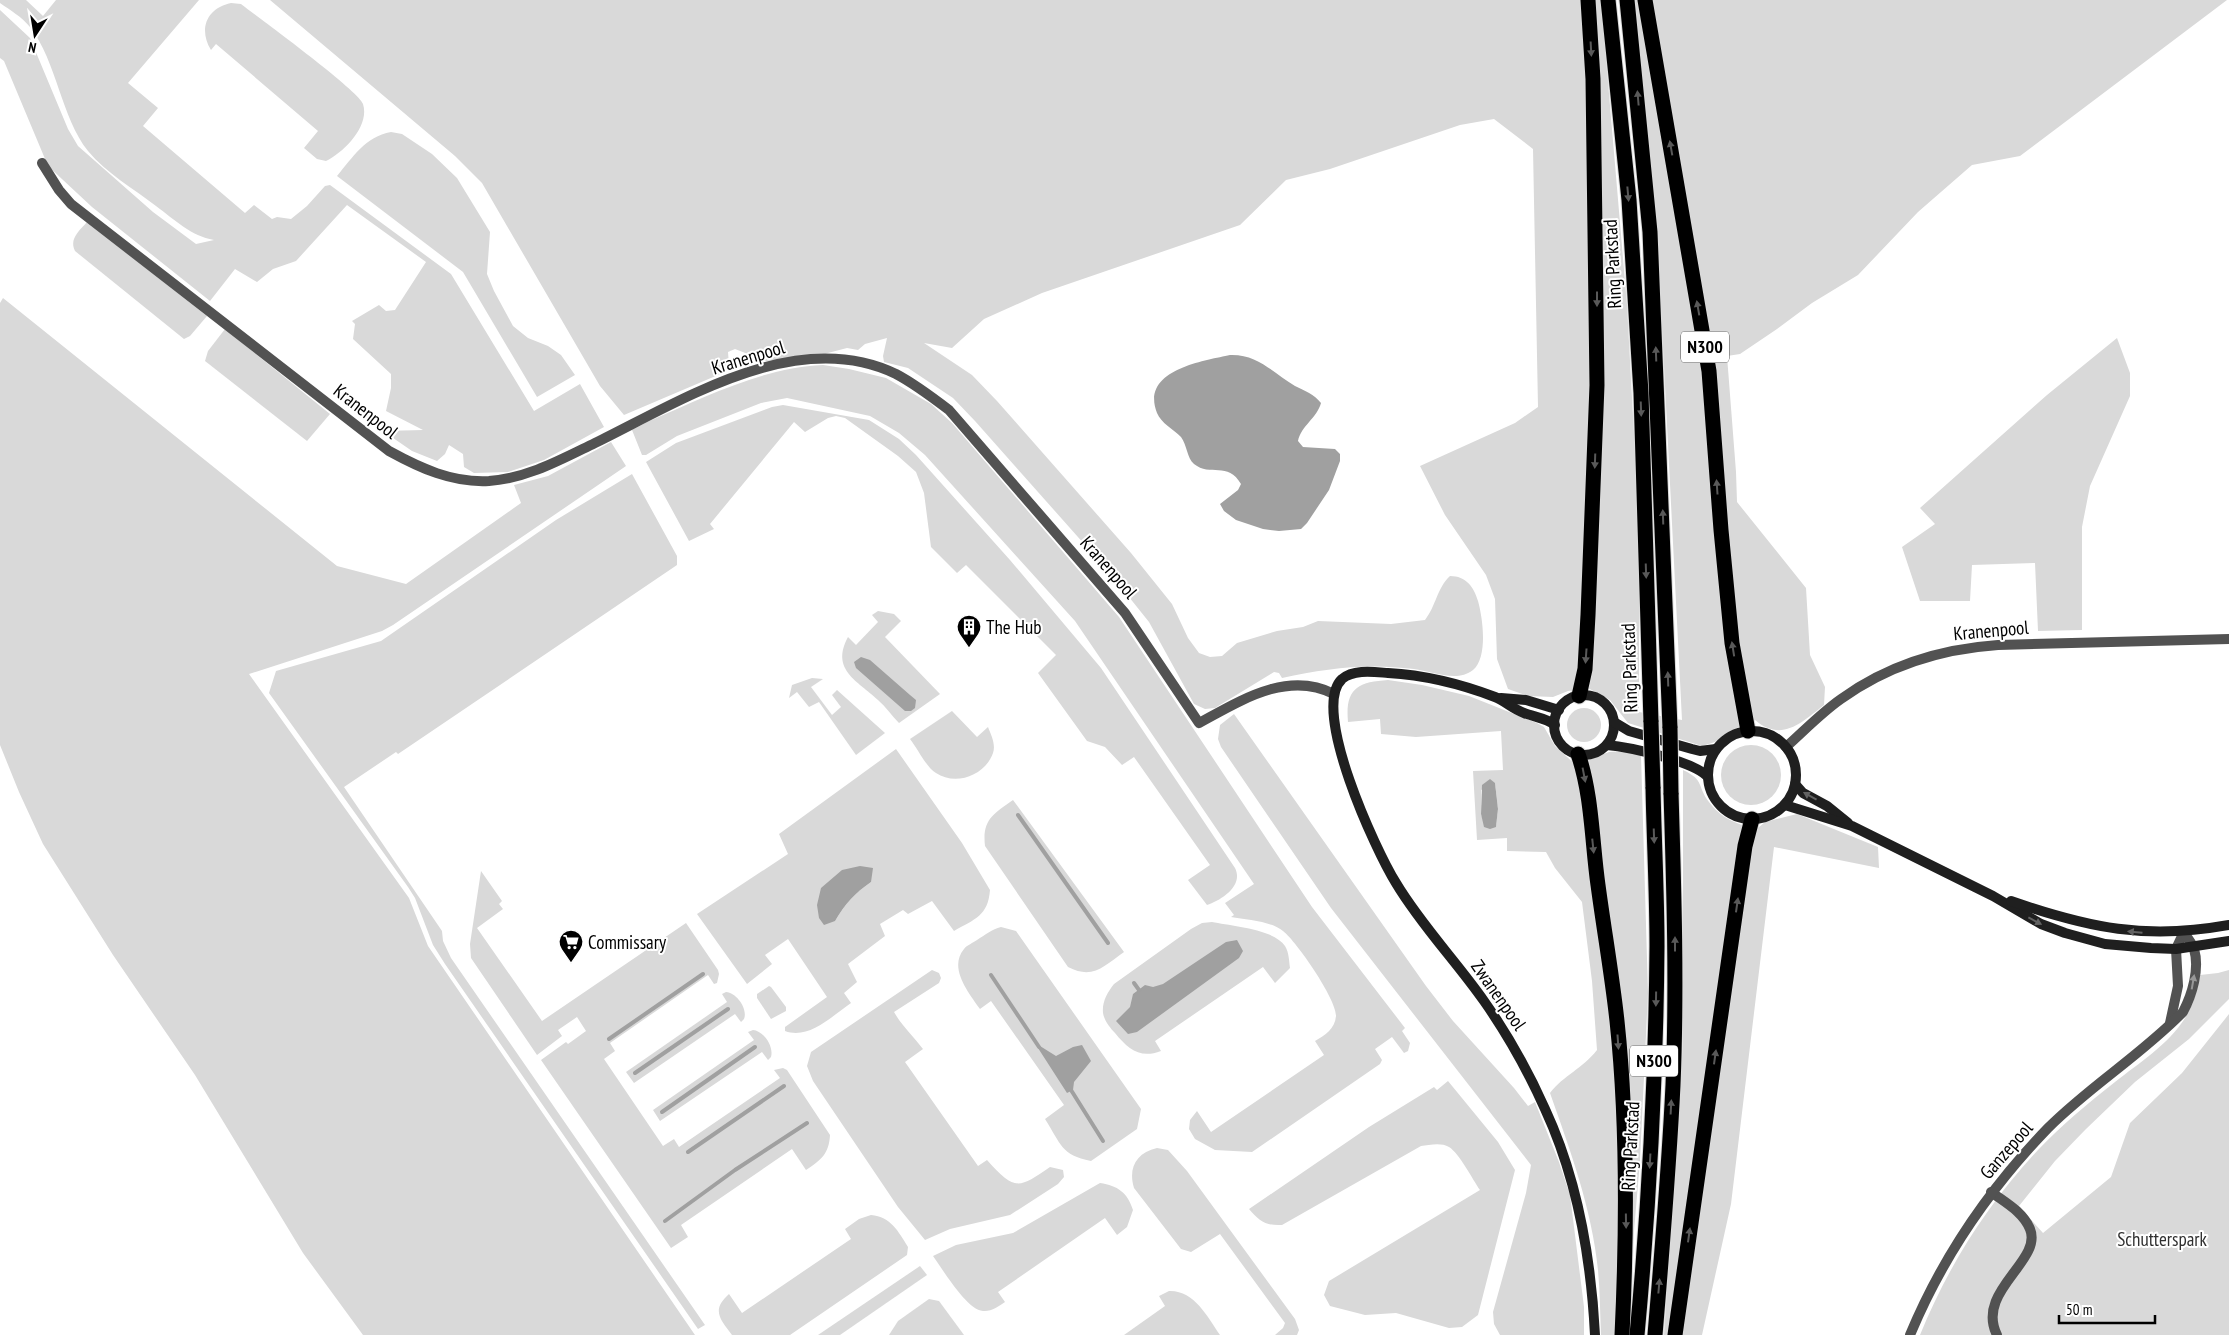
<svg xmlns="http://www.w3.org/2000/svg" width="2229" height="1335" font-family="'PT Sans Narrow',sans-serif">
	<rect width="100%" height="100%" fill="#fff"/>
	<!-- green -->
	<g fill="#d9d9d9" fill-rule="evenodd">
		<path d="M 0,0 L 26,0 L 43,16 L 56,0 L 199,0 L 128,83 L 158,108 L 143,126 L 245,213 L 254,205 L 272,219 L 277,217 L 291,219 L 307,206 L 325,186 L 330,185 L 451,274 L 534,411 L 580,384 L 604,427 L 544,460 L 508,472 L 474,473 L 464,467 L 463,454 L 449,445 L 445,454 L 437,461 L 412,451 L 383,431 L 423,430 L 386,411 L 391,388 L 391,374 L 353,339 L 355,324 L 352,321 L 379,305 L 386,311 L 395,310 L 426,262 L 347,205 L 296,261 L 273,269 L 257,282 L 235,269 L 210,301 L 92,207 L 48,166 L 4,61 L 0,58 L 0,10 L 30,38 L 68,129 L 78,146 L 153,212 L 196,244 L 214,240 C 191,236 175,220 156,206 C 134,189 106,173 88,151 C 61,117 57,62 30,27 C 22,17 10,10 0,3 Z"/>
		<path d="M 270,0 L 1601,0 L 1627,305 L 1639,527 L 1639,712 L 1682,720 L 1659,268 L 1635,0 L 2227,0 L 2020,156 L 1972,165 L 1918,212 L 1858,275 L 1812,303 L 1777,329 L 1740,354 L 1727,356 L 1736,472 L 1737,502 L 1806,588 L 1810,655 L 1825,687 L 1824,705 C 1802,722 1782,743 1755,720 L 1728,732 L 1715,742 L 1702,746 L 1628,723 L 1610,700 L 1588,688 L 1568,691 L 1553,697 L 1528,696 L 1508,689 L 1497,659 L 1495,599 L 1486,575 L 1445,515 L 1420,466 L 1515,423 L 1538,407 L 1533,149 L 1494,119 L 1460,125 L 1330,169 L 1286,180 L 1240,225 L 1042,293 L 984,319 L 952,348 L 924,343 L 972,375 L 997,401 L 1131,553 L 1172,604 L 1188,638 L 1199,653 L 1210,657 L 1222,656 L 1237,643 L 1277,631 L 1303,627 L 1318,621 L 1391,624 L 1425,620 C 1436,606 1437,588 1450,576 C 1466,576 1474,587 1478,601 C 1483,619 1488,657 1473,670 C 1457,683 1431,671 1414,669 C 1368,663 1327,668 1282,678 L 1279,673 L 1274,672 L 1215,708 L 1205,709 L 1194,704 L 1149,622 L 1109,572 L 975,421 L 953,398 L 908,368 L 884,362 L 883,356 L 887,338 L 865,344 L 858,350 L 847,348 L 824,354 L 766,361 L 735,349 L 728,352 L 729,365 L 725,372 L 624,415 L 600,386 L 482,183 L 455,156 Z"/>
		<path d="M 231,3 L 241,4 C 259,18 359,91 363,104 C 370,126 344,152 326,161 L 317,159 L 304,148 L 318,131 L 216,44 L 211,50 C 198,29 207,8 231,3 Z"/>
		<path d="M 391,132 L 402,134 L 432,154 L 457,178 L 490,232 L 487,274 L 494,291 L 513,326 L 528,338 L 548,346 L 561,355 L 575,375 L 537,397 L 463,272 L 337,176 C 353,157 365,137 391,132 Z"/>
		<path d="M 87,222 L 207,316 L 190,336 L 184,339 L 75,251 C 69,239 79,231 87,222 Z"/>
		<polygon points="3,298 337,566 406,584 521,503 514,485 548,476 611,442 626,466 393,625 382,631 249,674 409,898 428,946 695,1335 363,1335 303,1253 195,1075 113,955 43,844 19,792 0,745 0,303"/>
		<polygon points="225,329 330,414 307,441 205,361 208,351"/>
		<polygon points="2117,338 2130,373 2130,396 2090,486 2082,527 2082,630 2038,631 2035,563 1972,565 1970,601 1920,601 1902,547 1935,524 1920,508 2047,395"/>
		<path d="M 823,365 L 849,369 L 886,378 L 931,404 L 952,423 L 1119,617 L 1312,907 L 1405,1028 L 1402,1031 L 1410,1043 L 1408,1051 L 1404,1053 L 1392,1037 L 1375,1049 L 1382,1060 L 1380,1064 L 1252,1152 L 1215,1150 L 1195,1139 L 1189,1129 L 1190,1120 L 1197,1111 L 1211,1132 L 1324,1055 L 1315,1041 C 1325,1035 1335,1029 1336,1016 C 1337,1000 1297,942 1283,931 C 1271,921 1247,920 1231,917 L 1234,915 L 1225,903 L 1254,884 L 1075,621 L 925,455 L 899,433 L 870,416 L 787,398 L 761,403 L 677,436 L 646,455 L 642,455 L 632,430 L 647,422 C 704,398 760,368 823,365 Z"/>
		<path d="M 783,405 L 869,420 L 899,439 L 916,455 L 1010,560 L 1101,668 L 1235,868 C 1244,886 1221,900 1207,905 L 1188,880 L 1210,865 L 1134,757 L 1122,765 L 1105,747 L 1087,741 L 1038,673 L 1056,655 L 966,565 L 957,573 L 931,547 L 924,493 L 916,472 L 898,456 L 845,418 L 836,416 L 828,418 L 805,432 L 794,422 L 710,524 L 714,529 L 689,541 L 646,462 L 676,443 L 772,407 Z"/>
		<polygon points="632,474 677,556 677,565 398,754 396,752 344,787 442,931 443,941 451,958 705,1325 698,1329 445,964 433,945 415,898 408,887 269,693 276,671 381,641 556,520"/>
		<path d="M 878,611 L 894,614 L 901,621 L 885,637 L 940,694 L 899,723 C 892,716 886,707 878,700 C 858,681 830,670 848,637 L 856,645 L 878,622 L 872,615 Z"/>
		<polygon points="812,678 823,679 811,687 832,715 841,707 832,695 837,690 885,733 856,755 819,702 809,707 797,692 789,698 792,685"/>
		<path d="M 1388,680 L 1422,685 L 1469,696 L 1537,723 L 1544,727 L 1555,746 L 1577,766 L 1615,1059 L 1621,1165 L 1617,1335 L 1601,1335 C 1600,1313 1600,1291 1598,1270 C 1592,1209 1570,1150 1550,1093 C 1564,1075 1582,1069 1597,1050 L 1592,981 L 1582,902 L 1555,868 L 1546,852 L 1507,851 L 1507,838 L 1477,840 L 1473,771 L 1503,770 L 1501,731 L 1416,737 L 1381,734 L 1380,719 L 1348,722 C 1345,689 1357,682 1388,680 ZM 1495,783 L 1498,809 L 1496,827 L 1485,827 L 1481,814 L 1481,790 Z"/>
		<circle cx="1584" cy="725" r="17"/>
		<path d="M 952,711 L 977,737 L 988,727 C 991,735 996,744 993,753 C 985,776 955,786 936,773 C 926,767 918,749 910,739 Z"/>
		<polygon points="1234,714 1426,986 1453,1021 1514,1088 1528,1106 1535,1102 1559,1162 1570,1195 1584,1307 1584,1335 1500,1335 1494,1324 1493,1312 1526,1193 1531,1165 1331,908 1221,747 1218,739 1220,725"/>
		<circle cx="1751" cy="775" r="30"/>
		<path d="M 896,749 L 962,843 L 990,890 C 988,916 975,919 954,931 L 932,901 L 908,914 L 903,910 L 880,924 L 885,936 L 848,964 L 857,982 L 844,993 L 851,1003 C 832,1016 809,1040 785,1031 L 785,1027 L 827,997 L 788,939 L 765,955 L 772,964 L 747,984 L 697,914 L 788,854 L 779,834 ZM 860,866 L 871,882 C 855,893 845,904 835,921 Z"/>
		<polygon points="1624,751 1641,755 1648,993 1640,1161 1632,1254 1622,1053 1588,760 1609,752"/>
		<path d="M 1683,770 C 1705,780 1697,787 1709,802 C 1718,814 1728,820 1742,825 L 1675,1295 L 1667,1335 L 1664,1335 L 1683,1042 Z"/>
		<path d="M 1013,800 L 1124,952 C 1104,966 1093,980 1068,967 L 985,846 C 982,820 993,814 1013,800 Z"/>
		<polygon points="1797,814 1878,847 1879,868 1774,847 1731,1204 1702,1335 1681,1335 1752,833 1765,822"/>
		<path d="M 481,871 L 502,901 L 499,904 L 503,909 L 477,928 L 542,1021 L 686,923 L 718,970 L 719,974 L 717,983 L 714,984 L 708,975 L 610,1043 L 615,1051 L 604,1059 L 663,1146 L 674,1139 L 679,1147 L 780,1078 L 774,1070 L 783,1068 L 787,1070 L 830,1135 C 829,1154 821,1160 806,1170 L 792,1149 L 681,1225 L 688,1237 L 671,1248 L 541,1060 L 566,1042 L 568,1044 L 586,1031 L 577,1017 L 558,1030 L 562,1036 L 537,1055 L 471,958 L 470,944 Z"/>
		<path d="M 1212,922 C 1231,926 1274,929 1285,946 C 1289,952 1289,961 1290,968 L 1275,983 L 1263,967 L 1155,1041 L 1161,1051 C 1140,1059 1128,1049 1115,1033 C 1110,1028 1104,1020 1103,1013 C 1102,1002 1107,993 1114,984 L 1191,929 L 1202,923 Z"/>
		<path d="M 1001,927 L 1016,931 L 1141,1109 L 1137,1129 L 1091,1161 C 1061,1155 1061,1144 1045,1119 L 1064,1105 L 991,1001 L 980,1009 C 969,993 948,968 964,949 C 967,945 973,943 977,940 C 985,935 992,929 1001,927 Z"/>
		<path d="M 932,970 L 939,973 L 941,978 L 939,983 L 894,1012 C 902,1026 913,1036 923,1049 L 905,1062 L 978,1166 L 987,1160 C 1015,1191 1018,1189 1050,1167 L 1063,1170 L 1064,1177 L 1058,1184 L 1010,1215 L 950,1229 L 925,1240 L 898,1207 L 813,1081 L 807,1066 L 811,1052 Z"/>
		<path d="M 2229,970 L 2229,999 L 2189,1039 L 2135,1082 L 2086,1129 L 2055,1161 L 2019,1206 L 2043,1233 L 2111,1177 L 2130,1123 L 2182,1073 L 2229,1014 L 2229,1335 L 1920,1335 C 1948,1266 1987,1205 2038,1150 C 2062,1125 2088,1103 2115,1082 C 2139,1063 2168,1045 2185,1018 C 2194,1004 2197,991 2200,975 L 2218,973 Z"/>
		<polygon points="769,986 771,987 786,1007 786,1011 771,1019 757,998 757,994"/>
		<path d="M 726,992 C 737,993 748,1009 744,1019 L 741,1022 L 735,1014 L 634,1083 L 626,1072 L 727,1002 L 722,994 Z"/>
		<path d="M 753,1030 C 764,1031 774,1047 771,1057 L 768,1060 L 762,1052 L 660,1121 L 653,1110 L 754,1040 L 748,1032 Z"/>
		<path d="M 1448,1081 L 1498,1142 L 1515,1170 L 1478,1315 L 1462,1327 L 1449,1328 L 1396,1313 L 1365,1315 L 1330,1306 L 1324,1295 L 1329,1281 L 1480,1190 C 1473,1180 1459,1153 1449,1147 C 1441,1142 1429,1145 1421,1146 L 1282,1225 C 1266,1226 1259,1221 1249,1209 L 1369,1127 L 1434,1087 L 1437,1090 Z"/>
		<path d="M 1157,1148 L 1168,1150 L 1187,1171 L 1295,1319 L 1299,1330 L 1297,1335 L 1275,1335 L 1283,1328 L 1285,1323 L 1220,1234 L 1191,1252 L 1181,1249 L 1134,1188 C 1128,1168 1136,1153 1157,1148 Z"/>
		<path d="M 1100,1183 C 1118,1186 1127,1192 1133,1210 L 1127,1227 L 1117,1235 L 1105,1218 L 998,1292 L 1005,1302 C 999,1306 991,1312 983,1311 C 967,1310 943,1270 933,1256 L 956,1245 L 1013,1233 Z"/>
		<path d="M 871,1215 C 891,1217 898,1231 908,1247 L 907,1255 L 790,1335 L 732,1335 C 720,1319 711,1310 729,1294 L 742,1313 L 851,1239 L 845,1229 L 859,1219 Z"/>
		<polygon points="920,1266 927,1275 840,1335 818,1335"/>
		<path d="M 1169,1291 C 1194,1290 1207,1316 1220,1335 L 1124,1335 L 1165,1306 L 1159,1296 Z"/>
		<polygon points="929,1299 939,1301 964,1335 889,1335 898,1321"/>
	</g>
	<!-- water -->
	<g fill="#a0a0a0">
		<path d="M 1230,355 C 1258,354 1273,373 1295,386 C 1305,391 1314,394 1321,403 C 1317,418 1301,426 1298,441 L 1303,447 L 1335,449 L 1340,454 L 1340,461 L 1329,490 L 1307,523 L 1301,529 L 1279,531 L 1263,529 L 1236,520 L 1224,511 L 1220,504 L 1238,490 L 1241,484 C 1228,461 1210,477 1194,464 C 1187,458 1187,445 1181,437 C 1173,429 1161,423 1157,413 C 1140,370 1203,361 1230,355 Z"/>
		<polygon points="861,657 870,660 910,695 916,700 915,708 911,711 905,711 856,668 854,662"/>
		<polygon points="1490,779 1495,783 1498,809 1496,827 1490,829 1484,827 1481,814 1482,785"/>
		<path d="M 860,866 L 873,868 L 871,882 C 855,893 845,904 835,921 L 824,925 L 819,918 L 817,905 L 821,888 L 842,870 Z"/>
		<polygon points="1237,940 1243,951 1239,958 1137,1032 1128,1034 1116,1021 1130,1007 1133,994 1145,985 1153,987 1163,984 1226,942"/>
		<polygon points="1082,1045 1091,1061 1074,1082 1073,1090 1067,1093 1038,1048 1040,1046 1056,1056 1073,1047"/>
	</g>
	<g fill="none" stroke-linecap="round" stroke-linejoin="round">
		<!-- stream -->
		<g stroke="#a0a0a0" stroke-width="4">
			<polyline points="1018,815 1108,943"/>
			<polyline points="991,975 1039,1047"/>
			<polyline points="1134,983 1139,990"/>
			<polyline points="609,1039 703,974"/>
			<polyline points="635,1073 728,1009"/>
			<polyline points="1071,1090 1103,1141"/>
			<polyline points="662,1112 755,1047"/>
			<polyline points="688,1152 784,1086"/>
			<polyline points="665,1221 735,1170 807,1123"/>
		</g>
		<defs>
			<g id="highway">
				<polyline points="1608,0 1629,200 1641,393 1651,722"/>
				<polyline points="1627,0 1650,232 1670,728"/>
				<polyline points="1645,0 1709,371 1721,530 1732,643 1748,731"/>
				<polyline points="1579,696 1585,669 1588,615 1597,385 1593,79 1588,0"/>
				<path d="M 1578,754 C 1592,794 1592,843 1598,885 C 1604,930 1612,975 1617,1021 C 1628,1125 1627,1230 1622,1335"/>
				<path d="M 1637,1335 C 1649,1206 1656,1076 1657,946 C 1657,893 1654,840 1653,787"/>
				<path d="M 1655,1335 C 1662,1252 1669,1168 1673,1085 C 1677,988 1674,890 1671,793"/>
				<polyline points="1675,1335 1745,846 1752,819"/>
			</g>
		</defs>
		<!-- highway casing -->
		<use href="#highway" stroke="#dbdbdb" stroke-width="17"/>
		<!-- street -->
		<g stroke="#525252" stroke-width="10">
			<path d="M 42,163 L 59,190 L 71,204 L 389,451 C 420,468 452,483 489,481 C 528,478 560,460 595,443 C 683,400 797,326 896,374 C 915,384 932,397 949,410 L 1125,613 L 1199,723 C 1240,701 1287,670 1334,694"/>
			<path d="M 1786,747 C 1804,731 1821,713 1841,699 C 1888,665 1940,649 1998,645 L 2229,639"/>
			<polyline points="2170,1023 2178,986 2176,949 2184,932"/>
			<path d="M 1991,1192 C 2006,1203 2023,1212 2030,1229 C 2043,1261 1975,1291 1997,1335"/>
			<path d="M 1910,1335 C 1942,1258 1990,1188 2048,1128 C 2090,1086 2141,1055 2183,1012 C 2192,995 2200,969 2194,949 C 2192,943 2187,938 2184,932"/>
		</g>
		<!-- secondary -->
		<g stroke="#1f1f1f" stroke-width="10">
			<circle cx="1584" cy="725" r="30"/>
			<polyline points="1501,698 1526,700 1559,710"/>
			<polyline points="1614,722 1629,731 1692,749 1700,751 1716,749"/>
			<path d="M 1555,725 C 1546,718 1534,717 1524,713 C 1513,709 1505,701 1495,697 C 1461,684 1424,675 1388,673 C 1374,672 1354,669 1342,679 C 1310,709 1376,851 1396,883 C 1421,925 1456,961 1484,1001 C 1508,1035 1528,1071 1545,1109 C 1578,1180 1591,1257 1595,1335"/>
			<circle cx="1752" cy="775" r="44"/>
			<path d="M 1607,745 C 1629,747 1692,761 1707,776"/>
			<polyline points="1795,784 1803,793 1827,806 1848,823"/>
			<polyline points="1785,805 1852,826 1993,896 2041,924 2065,933 2105,944 2151,948 2176,949 2229,941"/>
			<path d="M 2011,901 C 2089,928 2146,940 2229,925"/>
		</g>
		<!-- highway -->
		<use href="#highway" stroke="#000" stroke-width="15"/>
		<defs>
			<g id="highway-bridge">
				<polyline points="1651,722 1653,787"/>
				<polyline points="1670,728 1671,793"/>
			</g>
		</defs>
		<!-- highway-bridge casing -->
		<use href="#highway-bridge" stroke="#dbdbdb" stroke-width="17" stroke-linecap="butt"/>
		<!-- highway-bridge -->
		<use href="#highway-bridge" stroke="#000" stroke-width="15"/>
	</g>
	<!-- one-way arrows -->
	<defs><path id="oneway-solid" d="M-6-.8H1V-3.2L6.5 0L1 3.2V.8H-6Z" transform="scale(1.25)"/></defs>
	<g fill="#595959">
		<use href="#oneway-solid" transform="translate(1591 49) rotate(87)"/>
		<use href="#oneway-solid" transform="translate(1638 98) rotate(-95)"/>
		<use href="#oneway-solid" transform="translate(1671 148) rotate(-100)"/>
		<use href="#oneway-solid" transform="translate(1628 194) rotate(85)"/>
		<use href="#oneway-solid" transform="translate(1597 299) rotate(90)"/>
		<use href="#oneway-solid" transform="translate(1698 308) rotate(-100)"/>
		<use href="#oneway-solid" transform="translate(1656 354) rotate(-92)"/>
		<use href="#oneway-solid" transform="translate(1641 409) rotate(88)"/>
		<use href="#oneway-solid" transform="translate(1595 461) rotate(92)"/>
		<use href="#oneway-solid" transform="translate(1717 487) rotate(-94)"/>
		<use href="#oneway-solid" transform="translate(1663 517) rotate(-92)"/>
		<use href="#oneway-solid" transform="translate(1646 571) rotate(88)"/>
		<use href="#oneway-solid" transform="translate(1733 649) rotate(-99)"/>
		<use href="#oneway-solid" transform="translate(1586 656) rotate(94)"/>
		<use href="#oneway-solid" transform="translate(1668 679) rotate(-92)"/>
		<use href="#oneway-solid" transform="translate(1584 775) rotate(79)"/>
		<use href="#oneway-solid" transform="translate(1654 836) rotate(88)"/>
		<use href="#oneway-solid" transform="translate(1593 846) rotate(84)"/>
		<use href="#oneway-solid" transform="translate(1737 905) rotate(-82)"/>
		<use href="#oneway-solid" transform="translate(1675 944) rotate(-90)"/>
		<use href="#oneway-solid" transform="translate(1656 999) rotate(91)"/>
		<use href="#oneway-solid" transform="translate(1618 1042) rotate(86)"/>
		<use href="#oneway-solid" transform="translate(1715 1057) rotate(-82)"/>
		<use href="#oneway-solid" transform="translate(1671 1107) rotate(-87)"/>
		<use href="#oneway-solid" transform="translate(1650 1161) rotate(93)"/>
		<use href="#oneway-solid" transform="translate(1626 1221) rotate(89)"/>
		<use href="#oneway-solid" transform="translate(1689 1235) rotate(-82)"/>
		<use href="#oneway-solid" transform="translate(1659 1286) rotate(-85)"/>
	</g>
	<g fill="#626262">
		<use href="#oneway-solid" transform="translate(1810 796) rotate(-151)"/>
		<use href="#oneway-solid" transform="translate(2035 921) rotate(28)"/>
		<use href="#oneway-solid" transform="translate(2135 932) rotate(-175)"/>
	</g>
	<use fill="#979797" href="#oneway-solid" transform="translate(2193 982) rotate(-80)"/>
	<!-- icons -->
	<defs>
		<symbol id="building-pin" viewBox="-11 -11 22 30"><path d="M0 17L-7.5 6A9.5 9.5 0 1 1 7.5 6Z" fill="#000" stroke="#fff"/><path d="M-4-6H4V6H1V3H-1V6H-4ZM-2.5-4.3h1.7v1.8h-1.7ZM.8-4.3h1.7v1.8H.8ZM-2.5-1h1.7V.8h-1.7ZM.8-1h1.7V.8H.8Z" fill="#fff"/></symbol>
		<symbol id="supermarket-pin" viewBox="-11 -11 22 30"><path d="M0 17L-7.5 6A9.5 9.5 0 1 1 7.5 6Z" fill="#000" stroke="#fff"/><path d="M-6-5.5h2.5l.6 2H6L4.5 2H-2.5L-4.4-4H-6ZM-1.5 3.2a1.3 1.3 0 1 0 .1 0ZM3 3.2a1.3 1.3 0 1 0 .1 0Z" fill="#fff"/></symbol>
	</defs>
	<g fill-rule="evenodd">
		<use href="#building-pin" x="955" y="613" width="28" height="38"/>
		<use href="#supermarket-pin" x="557" y="928" width="28" height="38"/>
	</g>
	<g text-anchor="middle" stroke-width="4" stroke-linejoin="round" paint-order="stroke">
		<!-- shield labels -->
		<g fill="#fff" stroke="#4c4c4c" stroke-width="1">
			<rect x="1681" y="331.5" width="48" height="31" rx="4"/>
			<rect x="1630" y="1045.5" width="48" height="31" rx="4"/>
		</g>
		<g font-size="18" font-weight="bold" fill="#000">
			<text x="1705" y="353">N300</text>
			<text x="1654" y="1067">N300</text>
		</g>
		<!-- street labels -->
		<g font-size="19" fill="#000" stroke="#fff">
			<text transform="translate(1612 264) rotate(-93)" y="7">Ring Parkstad</text>
			<text transform="translate(748 357) rotate(-17)" y="7">Kranenpool</text>
			<text transform="translate(366 411) rotate(38)" y="7">Kranenpool</text>
			<text transform="translate(1109 567) rotate(49)" y="7">Kranenpool</text>
			<text transform="translate(1991 630) rotate(-5)" y="7">Kranenpool</text>
			<text transform="translate(1629 668) rotate(-92)" y="7">Ring Parkstad</text>
			<text transform="translate(1499 995) rotate(55)" y="7">Zwanenpool</text>
			<text transform="translate(1630 1146) rotate(-87)" y="7">Ring Parkstad</text>
			<text transform="translate(2006 1150) rotate(-49)" y="7">Ganzepool</text>
		</g>
		<!-- poi labels -->
		<g font-size="19" fill="#000" stroke="#fff" text-anchor="start">
			<text x="986" y="634">The Hub</text>
			<text x="588" y="949">Commissary</text>
		</g>
		<!-- park labels -->
		<g font-size="19" fill="#303030" stroke="#fff">
			<text x="2162" y="1246">Schutterspark</text>
		</g>
	</g>
	<!-- north arrow -->
	<g transform="translate(35 35) rotate(192)" stroke="#ffffff" stroke-width="4" paint-order="stroke">
	<path d="M0-4L9 19L0 12L-9 19Z" fill="#000000"/>
	<text y="-8" font-size="14" font-weight="bold" text-anchor="middle" fill="#000000">N</text>
	</g>
	<!-- scale -->
	<path d="M2059 1315v8h96v-8" fill="none" stroke="#000000" stroke-width="2.5"/>
	<text x="2066" y="1315" font-size="15" fill="#000000" stroke="#ffffff" stroke-width="4" paint-order="stroke">50 m</text>
</svg>
